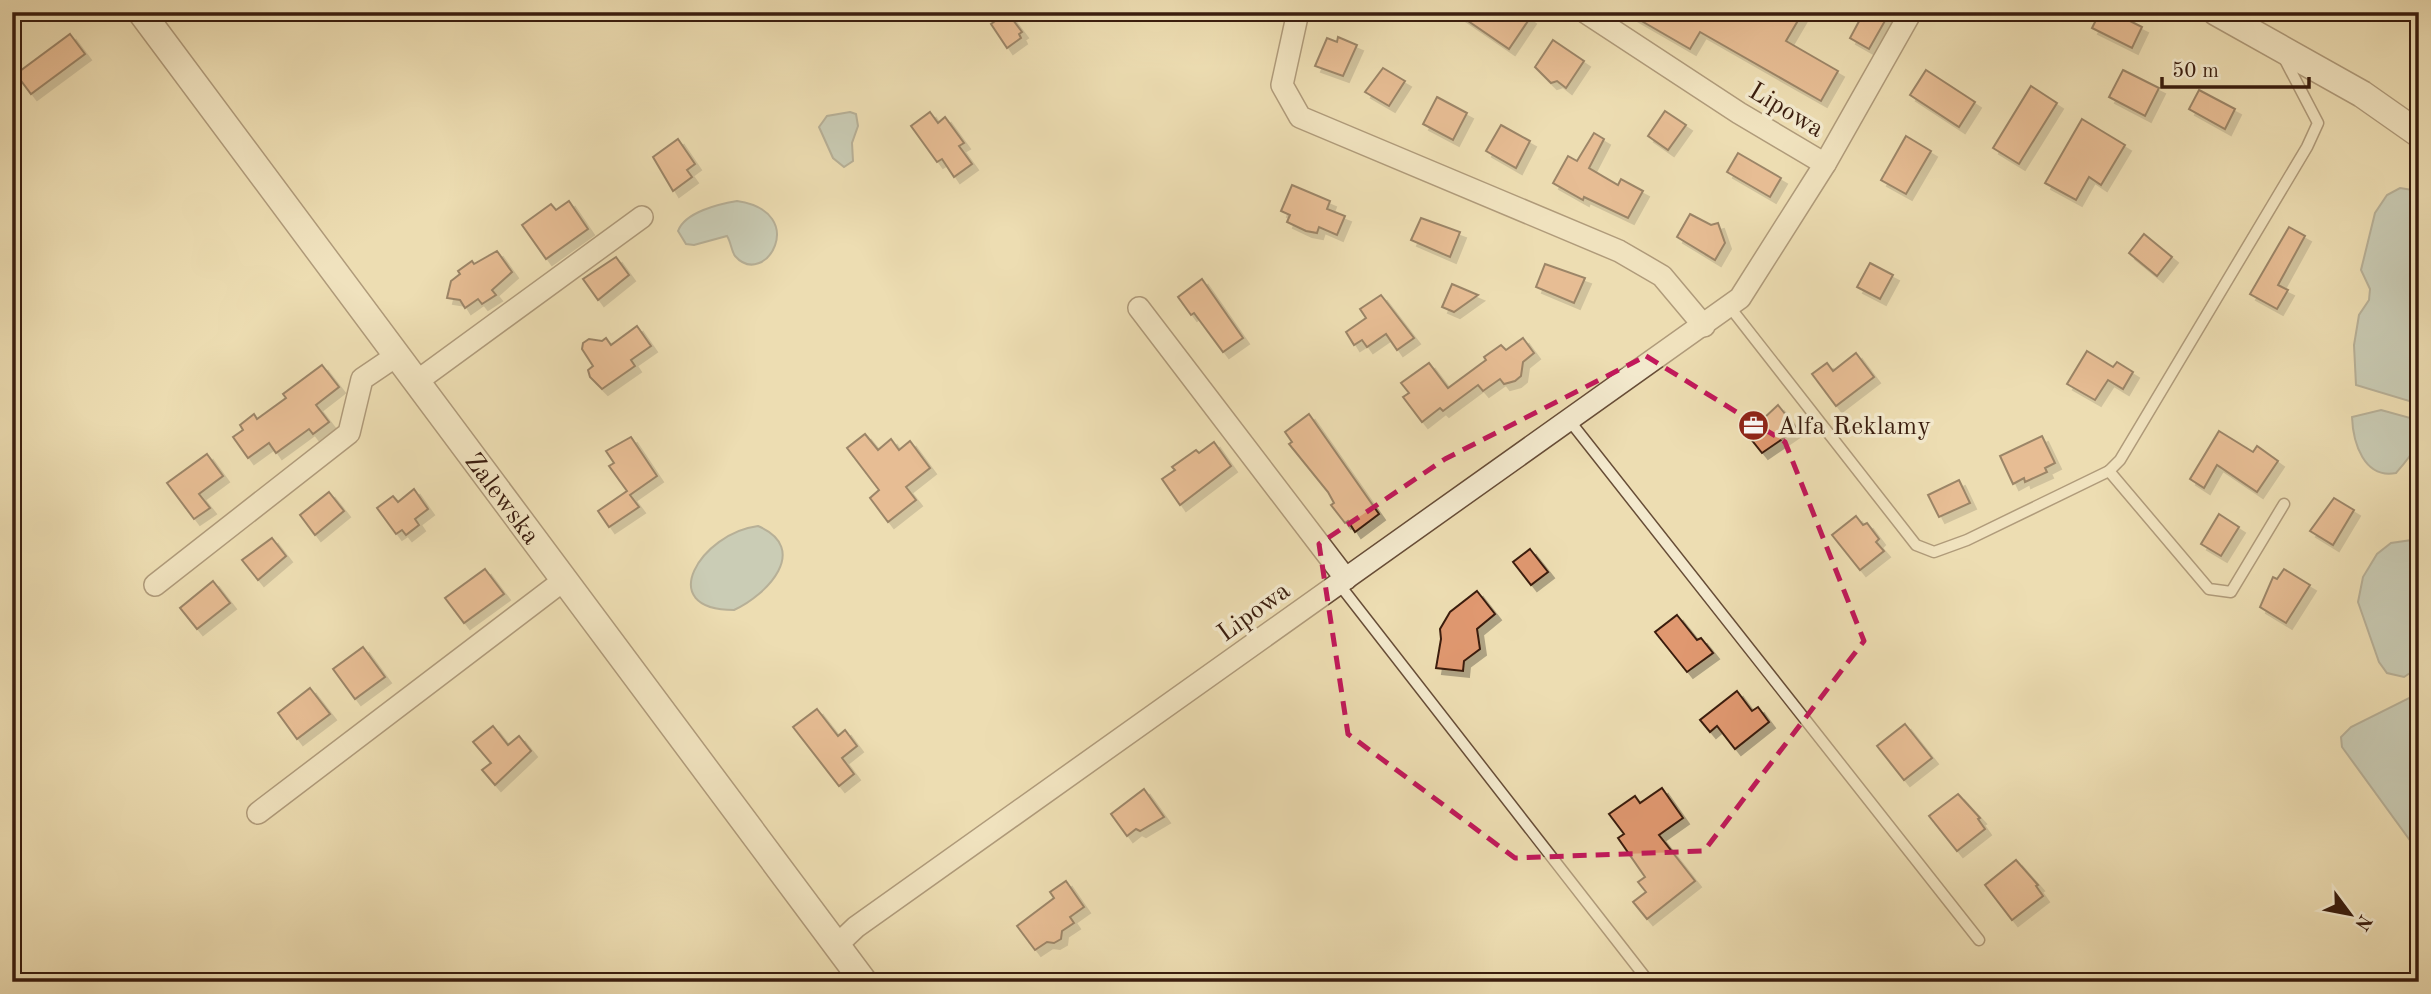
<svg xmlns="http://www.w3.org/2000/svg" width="2431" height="994" font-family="'Old Standard TT',serif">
	<defs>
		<filter id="shadow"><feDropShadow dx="6" dy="6" stdDeviation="0" flood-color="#0004"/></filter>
	</defs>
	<rect width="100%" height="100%" fill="#edddb2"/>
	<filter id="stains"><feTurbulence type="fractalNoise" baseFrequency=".00286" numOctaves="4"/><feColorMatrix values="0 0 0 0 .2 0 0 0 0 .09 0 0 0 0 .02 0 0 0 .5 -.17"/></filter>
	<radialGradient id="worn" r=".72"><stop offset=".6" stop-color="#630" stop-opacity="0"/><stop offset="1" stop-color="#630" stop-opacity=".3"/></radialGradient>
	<!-- water -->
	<g fill="#9fb8b9" stroke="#777a75" stroke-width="2">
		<polygon points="850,112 856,114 858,126 852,143 853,161 844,167 833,158 819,127 827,116"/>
		<polygon points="2400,188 2419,191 2419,404 2356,385 2354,345 2359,315 2369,300 2370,289 2361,270 2375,213 2387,195"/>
		<path d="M 737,201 C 811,212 765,290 735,256 C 731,250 731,242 727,236 L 694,245 L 686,244 L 678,231 C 685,212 719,204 737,201 Z"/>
		<path d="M 2381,410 L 2414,419 C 2427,439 2409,458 2396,473 C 2364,479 2353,443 2352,417 Z"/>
		<path d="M 758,526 C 811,549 767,595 734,610 C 653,610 701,533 758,526 Z"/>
		<polygon points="2419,539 2419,667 2404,677 2387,673 2379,662 2358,602 2363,577 2377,554 2391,543"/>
		<polygon points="2419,693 2419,849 2417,850 2342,747 2341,737 2351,727"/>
	</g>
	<!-- building -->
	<g fill="#e09870" stroke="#3a1d0e" stroke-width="2" filter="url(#shadow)">
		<polygon points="1455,12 1521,12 1530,18 1509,49"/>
		<polygon points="1626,12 1803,12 1786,41 1838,71 1821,101 1700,32 1690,49"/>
		<polygon points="1864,12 1890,12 1869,49 1850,38"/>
		<polygon points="2100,12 2112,12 2142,27 2132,48 2092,28"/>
		<polygon points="1005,14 1008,18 1010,16 1022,32 1019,34 1021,38 1007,48 991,24"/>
		<polygon points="70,34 85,54 31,94 16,74"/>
		<polygon points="1338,37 1357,45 1343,76 1315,66 1327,38 1337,42"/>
		<polygon points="1553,40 1584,61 1566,88 1557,81 1551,83 1535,67"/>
		<polygon points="1383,68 1405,81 1389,106 1365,92"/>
		<polygon points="1926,70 1975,102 1959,127 1910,95"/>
		<polygon points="2123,70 2159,88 2145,116 2109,97"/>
		<polygon points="2031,86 2057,103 2019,164 1993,148"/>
		<polygon points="2199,90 2235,109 2225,129 2189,109"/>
		<polygon points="1437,97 1467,113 1453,140 1423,124"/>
		<polygon points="1665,111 1686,125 1668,150 1648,136"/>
		<polygon points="930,112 938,123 945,117 964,143 959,146 972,164 954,177 942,159 937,162 911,126"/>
		<polygon points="2082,119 2125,145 2101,185 2089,177 2076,200 2045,183"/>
		<polygon points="1501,125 1530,141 1516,168 1486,151"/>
		<polygon points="1594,133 1604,139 1589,168 1618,185 1621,179 1643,191 1628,218 1584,197 1583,200 1553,183 1568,156 1577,161"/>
		<polygon points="1906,136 1931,151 1906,194 1881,180"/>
		<polygon points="678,139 695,164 687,170 692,177 673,191 653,157"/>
		<polygon points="1738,153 1781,178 1770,197 1727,172"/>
		<polygon points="1292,185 1330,201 1327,209 1345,216 1337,235 1319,227 1317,233 1306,231 1287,222 1290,215 1281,211"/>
		<polygon points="569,201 588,229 546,259 522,225 551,204 556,210"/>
		<polygon points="1690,214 1711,225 1718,223 1725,243 1715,260 1677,237"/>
		<polygon points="1421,218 1460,232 1450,257 1411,240"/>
		<polygon points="2289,227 2305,236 2278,285 2288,290 2277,309 2250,294"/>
		<polygon points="2144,234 2172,257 2157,276 2129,253"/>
		<polygon points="497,251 512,272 492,290 496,295 482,304 478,299 465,308 460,300 447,298 451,281 460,274 458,271 472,261 474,264"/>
		<polygon points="616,257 629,275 598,300 583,279"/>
		<polygon points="1870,263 1893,275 1880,299 1857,287"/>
		<polygon points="1545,264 1585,278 1574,303 1536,287"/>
		<polygon points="1202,279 1243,338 1223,352 1194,313 1191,315 1178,297"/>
		<polygon points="1452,284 1478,295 1454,312 1442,307"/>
		<polygon points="1381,295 1414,338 1397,350 1386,334 1367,347 1362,340 1354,345 1346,332 1366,318 1360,309"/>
		<polygon points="637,326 651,346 631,360 635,366 602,389 590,377 588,370 593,366 582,349 583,343 589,339 602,341 606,338 611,345"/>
		<polygon points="1523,338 1534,353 1523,362 1521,376 1515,381 1504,384 1500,379 1483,391 1478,385 1443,411 1440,408 1422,422 1403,397 1409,393 1401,383 1429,363 1448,388 1486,360 1484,357 1501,345 1506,350"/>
		<polygon points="2087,351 2113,367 2117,362 2133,372 2123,389 2108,380 2095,400 2067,384"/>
		<polygon points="1856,353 1874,377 1836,406 1812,374 1827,363 1833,371"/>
		<polygon points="322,365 339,387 316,405 329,422 313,434 309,429 276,453 269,443 248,458 233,437 243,430 240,425 254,414 257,419 286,398 283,394"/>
		<polygon points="1778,405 1797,429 1762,453 1747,434"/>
		<polygon points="1309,414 1379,514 1355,532 1348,521 1345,523 1331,505 1334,503 1328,492 1289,444 1292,442 1285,432"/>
		<polygon points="2219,431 2253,452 2257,446 2278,461 2257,492 2217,465 2204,488 2190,479"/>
		<polygon points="865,434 878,450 891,439 899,450 910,441 930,468 906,487 916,500 888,522 870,498 879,490 847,448"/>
		<polygon points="2042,436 2055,463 2045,468 2047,472 2025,482 2024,478 2013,484 2000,456"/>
		<polygon points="631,437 657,476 630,495 639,507 609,527 598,511 627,491 609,466 614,463 606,451"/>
		<polygon points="1214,442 1231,466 1180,505 1162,479 1175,470 1172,467 1196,450 1199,453"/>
		<polygon points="207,454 223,476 199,494 210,508 194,519 167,483"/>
		<polygon points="1959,480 1970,503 1939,517 1928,495"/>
		<polygon points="414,489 428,509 415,519 419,525 406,535 402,530 396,534 377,508 393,496 398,502"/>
		<polygon points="329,492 344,511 315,535 300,515"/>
		<polygon points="2334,498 2354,510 2333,545 2310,531"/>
		<polygon points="2219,514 2239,527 2221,556 2201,544"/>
		<polygon points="1856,516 1863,525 1867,523 1879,539 1876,542 1884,551 1860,570 1832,535"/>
		<polygon points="272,538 286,556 258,580 242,560"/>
		<polygon points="1530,549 1548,572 1531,585 1513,562"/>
		<polygon points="485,569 504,594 464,623 445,598"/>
		<polygon points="2284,569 2310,585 2286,623 2260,607 2273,577 2277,579"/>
		<polygon points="213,581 230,603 197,629 180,608"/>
		<polygon points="1477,591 1495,614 1477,629 1480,649 1464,661 1463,671 1436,668 1441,639 1440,629 1450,612"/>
		<polygon points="1677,615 1697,640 1701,638 1713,653 1687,672 1655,632"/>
		<polygon points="363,647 385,677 355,699 333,669"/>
		<polygon points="310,688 330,714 297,739 278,713"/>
		<polygon points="1737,691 1752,711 1758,707 1769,722 1735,749 1717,726 1710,732 1700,720"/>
		<polygon points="817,709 838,736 845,730 857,746 842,758 854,774 839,786 793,727"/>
		<polygon points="1905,724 1932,758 1904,780 1877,746"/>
		<polygon points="493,726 508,745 519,736 531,751 495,785 482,770 491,763 473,742"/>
		<polygon points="1662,788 1683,818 1659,835 1695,881 1647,919 1633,902 1646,892 1638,882 1645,877 1618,838 1624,834 1609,814 1635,796 1640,803"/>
		<polygon points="1144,789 1164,817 1140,831 1136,829 1127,836 1111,814"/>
		<polygon points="1958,794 1980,818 1978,819 1985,829 1957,851 1929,816"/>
		<polygon points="2016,860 2038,885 2036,886 2043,896 2012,920 1985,885"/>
		<polygon points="1066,881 1084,907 1070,917 1074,923 1062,931 1061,939 1054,943 1047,942 1035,950 1017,926 1054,898 1050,892"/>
	</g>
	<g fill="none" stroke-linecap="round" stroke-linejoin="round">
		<defs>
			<g id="service">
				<polyline points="1729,306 1916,545 1934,552 1967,540 2109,471 2209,589 2231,592 2284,504"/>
				<polyline points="1569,420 1979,940"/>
				<polyline points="2109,471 2120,460 2307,147 2318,123 2284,58"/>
				<polyline points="1339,584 1649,982"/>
			</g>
			<g id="minor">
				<polyline points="1298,12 1282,85 1300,117 1619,251 1662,276 1704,326"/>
				<polyline points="1585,12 1739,113 1825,164"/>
				<polyline points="1139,308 1346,579"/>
				<polyline points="416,382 642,217"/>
				<polyline points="155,585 349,433 362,379 396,356"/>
				<polyline points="258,813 564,580"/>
				<polyline points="837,945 856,927 1740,298 1825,164 1911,12"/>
			</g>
			<g id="tertiary">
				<path id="s1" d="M 141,12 L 864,982"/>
				<polyline points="2216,12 2362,94 2419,134"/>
			</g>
		</defs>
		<!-- service casing -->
		<use href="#service" stroke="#674d37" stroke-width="13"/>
		<!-- minor casing -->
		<use href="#minor" stroke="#674d37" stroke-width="24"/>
		<!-- tertiary casing -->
		<use href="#tertiary" stroke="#674d37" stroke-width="29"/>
		<!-- service -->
		<use href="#service" stroke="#f3e9cd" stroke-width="10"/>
		<!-- minor -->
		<use href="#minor" stroke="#f3e9cd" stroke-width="21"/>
		<!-- tertiary -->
		<use href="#tertiary" stroke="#f3e9cd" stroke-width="26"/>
	</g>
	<!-- marked area -->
	<path d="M0 0H2431V994H0ZM 1646,356 L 1785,442 L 1864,641 L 1704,851 L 1515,858 L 1348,734 L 1319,544 L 1445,459 Z" fill="#edddb2" fill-opacity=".55" fill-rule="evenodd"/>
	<path fill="none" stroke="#c2185b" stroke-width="5" stroke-dasharray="14 9" stroke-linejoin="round" d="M 1646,356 L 1785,442 L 1864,641 L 1704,851 L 1515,858 L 1348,734 L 1319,544 L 1445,459 Z"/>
	<!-- icons -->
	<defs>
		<symbol id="office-disc" viewBox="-11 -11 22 22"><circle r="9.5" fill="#8f2418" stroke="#f3e9cd"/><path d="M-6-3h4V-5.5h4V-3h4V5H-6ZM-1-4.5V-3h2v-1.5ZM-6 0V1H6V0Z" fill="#fff"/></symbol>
	</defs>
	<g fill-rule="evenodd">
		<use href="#office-disc" x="1736" y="408" width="35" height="35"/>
	</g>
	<g text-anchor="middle" stroke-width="7" stroke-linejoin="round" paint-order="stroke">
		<!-- street labels -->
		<g font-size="26" fill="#3a1d0e" stroke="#f3e9cd">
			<text transform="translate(1787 109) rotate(31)" y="9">Lipowa</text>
			<text dy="9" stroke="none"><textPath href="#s1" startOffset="606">Zalewska</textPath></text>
			<text transform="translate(1253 611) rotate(-36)" y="9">Lipowa</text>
		</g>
		<!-- poi labels -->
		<g font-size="26" fill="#3a1d0e" stroke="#f3e9cd" text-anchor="start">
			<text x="1777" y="434">Alfa Reklamy</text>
		</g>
	</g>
	<!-- margin -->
	<rect width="2431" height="994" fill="none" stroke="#edddb2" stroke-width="42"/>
	<rect x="14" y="14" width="2403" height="966" fill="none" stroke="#3a1d0e" stroke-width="3.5"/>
	<rect x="21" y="21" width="2389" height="952" fill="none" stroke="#3a1d0e" stroke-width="2"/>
	<!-- north arrow -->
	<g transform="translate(2350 914) rotate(122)" stroke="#f3e9cd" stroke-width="5" paint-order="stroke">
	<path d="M0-5L12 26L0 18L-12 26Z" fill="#3a1d0e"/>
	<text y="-10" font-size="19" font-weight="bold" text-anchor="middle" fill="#3a1d0e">N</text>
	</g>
	<!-- scale -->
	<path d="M2162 77v10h147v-10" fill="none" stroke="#3a1d0e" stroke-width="3.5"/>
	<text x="2172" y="77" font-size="21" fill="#3a1d0e" stroke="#f3e9cd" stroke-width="5" paint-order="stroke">50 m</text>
	<rect width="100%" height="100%" filter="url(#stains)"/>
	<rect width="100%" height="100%" fill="url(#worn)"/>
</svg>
